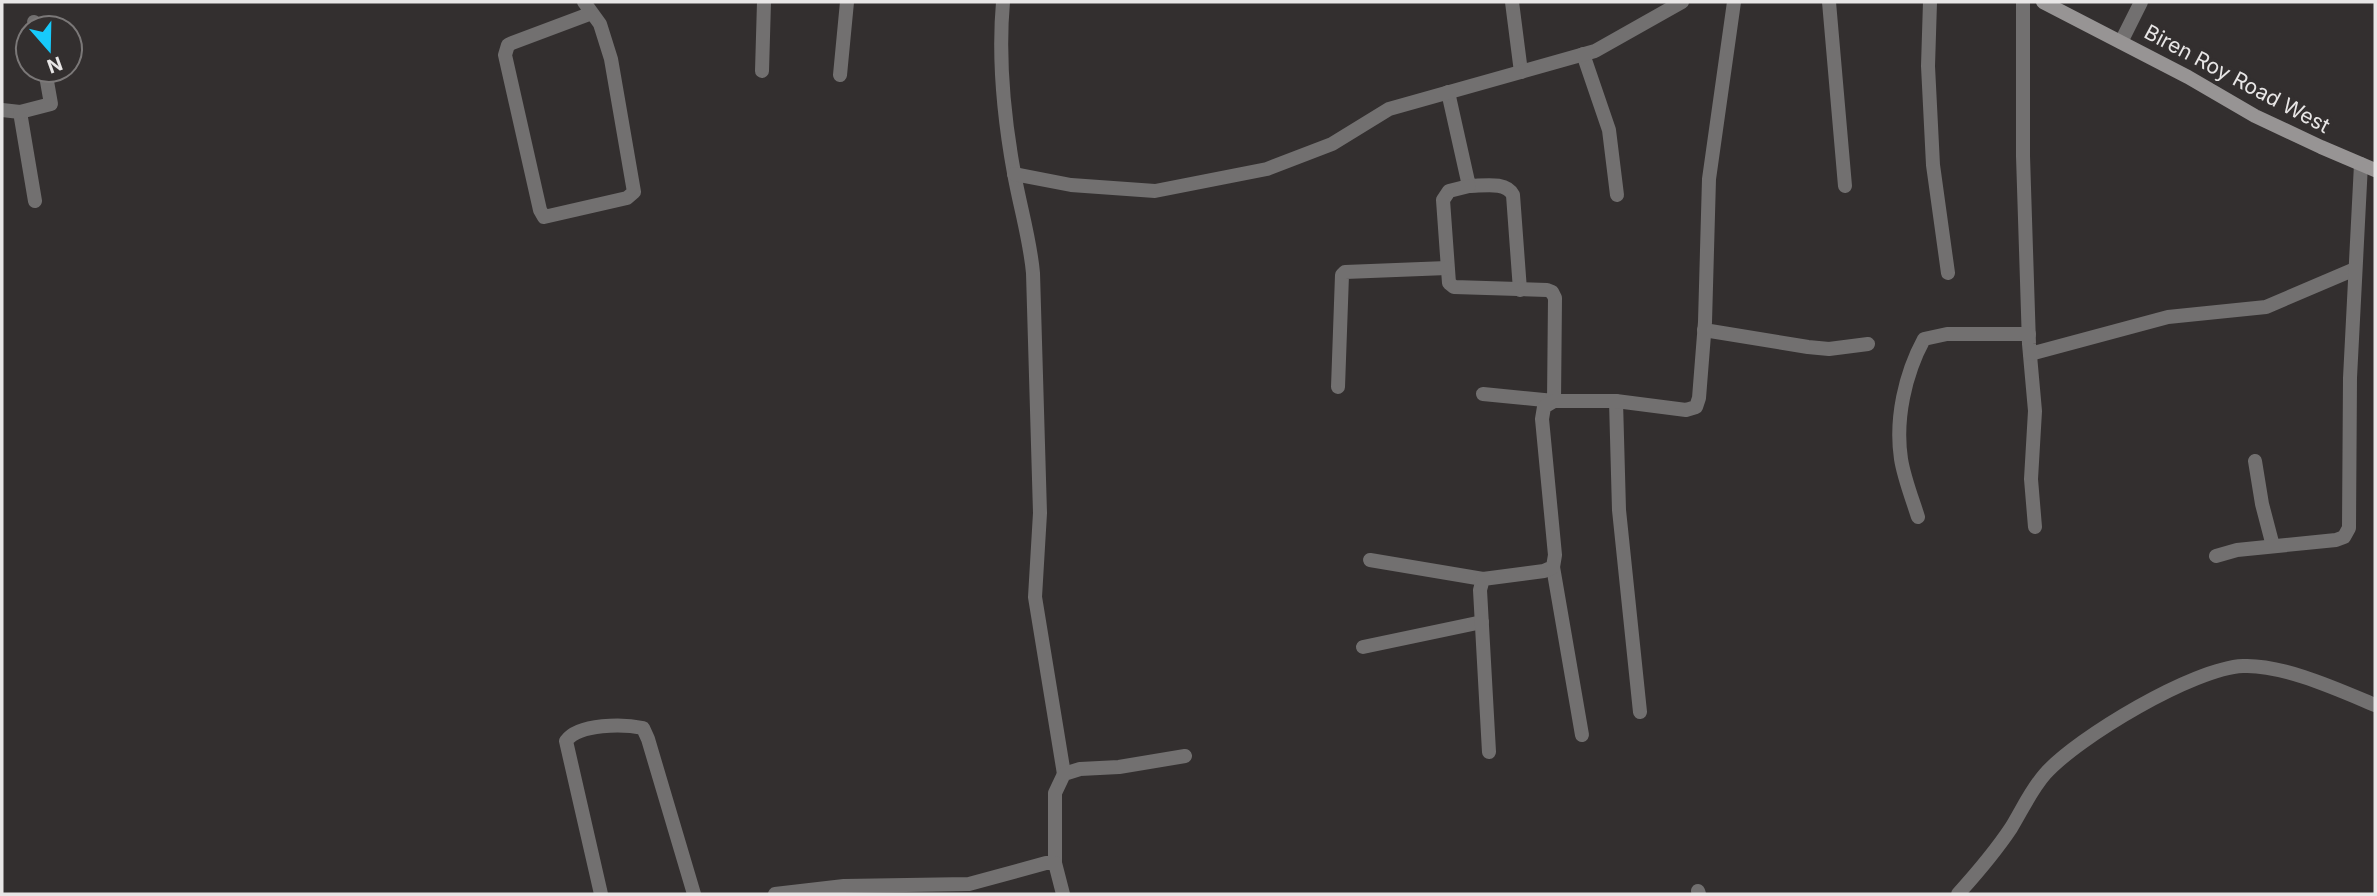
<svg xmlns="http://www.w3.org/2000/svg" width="2377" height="896" font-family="Inter,sans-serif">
	<rect width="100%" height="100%" fill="#332f2f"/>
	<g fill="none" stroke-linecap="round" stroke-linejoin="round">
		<!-- street -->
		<g stroke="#727070" stroke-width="14">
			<polyline points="584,2 600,24 611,59 634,192 627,198 544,217 540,210 505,55 508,45 512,43 592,13"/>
			<path d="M 1003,2 C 998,58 1004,118 1014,173 C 1020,207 1030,239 1033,273 L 1040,513 L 1035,597 L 1064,774"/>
			<polyline points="1512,2 1521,72"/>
			<polyline points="1829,2 1845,186"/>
			<polyline points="1930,2 1928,66 1933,165 1948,273"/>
			<polyline points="2023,2 2023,156 2029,344 2035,411 2031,479 2035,527"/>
			<polyline points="34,22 36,28"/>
			<polyline points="2121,42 2141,2"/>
			<polyline points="1583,54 1609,130 1617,195"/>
			<polyline points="762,71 764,2"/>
			<polyline points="840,75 847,2"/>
			<path d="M 1448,92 L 1469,186 C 1483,186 1506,181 1513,195 L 1520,290"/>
			<polyline points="2,110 20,112 35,201"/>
			<polyline points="20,112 51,104 45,70"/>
			<polyline points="1014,174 1071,185 1155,191 1267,169 1332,144 1389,109 1595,51 1682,2"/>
			<polyline points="1469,186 1449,191 1443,200 1449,283 1454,287 1547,290 1552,292 1555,298 1554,401 1483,394"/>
			<polyline points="1704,330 1808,347 1829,349 1868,344"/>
			<polyline points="2030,354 2168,317 2266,307 2355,269"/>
			<polyline points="1338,387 1342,275 1345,272 1447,268"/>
			<polyline points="1616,401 1619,510 1640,712"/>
			<polyline points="2255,461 2262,504 2273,546"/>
			<path d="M 1918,517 C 1912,498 1904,478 1901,459 C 1895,419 1905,374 1924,339 L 1947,334 L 2029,334"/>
			<polyline points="2216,556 2237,550 2336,540 2344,537 2349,528 2350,378 2361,164"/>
			<polyline points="1370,560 1483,579"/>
			<polyline points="1553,567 1582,735"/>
			<polyline points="1363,647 1482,622"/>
			<polyline points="1489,752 1480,590 1483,579 1544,571 1553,567 1555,555 1542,419 1544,407 1554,401 1616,401 1686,410 1696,407 1699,398 1705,322 1709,179 1734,2"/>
			<polyline points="1055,863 1055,793 1064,774 1080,769 1119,767 1185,756"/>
			<polyline points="1698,891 1699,894"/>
			<path d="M 601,894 L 566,741 C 579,723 624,724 643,728 L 648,739 L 694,894"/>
			<polyline points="775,894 844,886 969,884 1046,863 1055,863 1063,894"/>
			<path d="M 1958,894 C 1977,873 1995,852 2011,828 C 2022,810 2031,790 2045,774 C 2078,737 2194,668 2243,666 C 2282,664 2339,690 2375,705"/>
		</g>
		<!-- secondary -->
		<polyline stroke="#979494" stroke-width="14" points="2043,2 2188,77 2255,116 2321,147 2375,170"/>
	</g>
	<g text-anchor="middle" stroke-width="7" stroke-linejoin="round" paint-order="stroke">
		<!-- street labels -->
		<g font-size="21" fill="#e8e6e6" stroke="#332f2f">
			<text transform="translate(2237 79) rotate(28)" y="7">Biren Roy Road West</text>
		</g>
	</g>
	<!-- border -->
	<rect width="2377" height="896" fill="none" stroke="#e8e6e6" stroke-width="7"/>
	<!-- north arrow -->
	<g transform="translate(49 49) rotate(160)"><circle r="33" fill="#332f2f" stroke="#7b7878" stroke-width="2"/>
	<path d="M0-5L12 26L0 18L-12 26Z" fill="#17cafb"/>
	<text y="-10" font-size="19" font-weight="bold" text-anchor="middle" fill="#e8e6e6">N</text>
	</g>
</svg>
